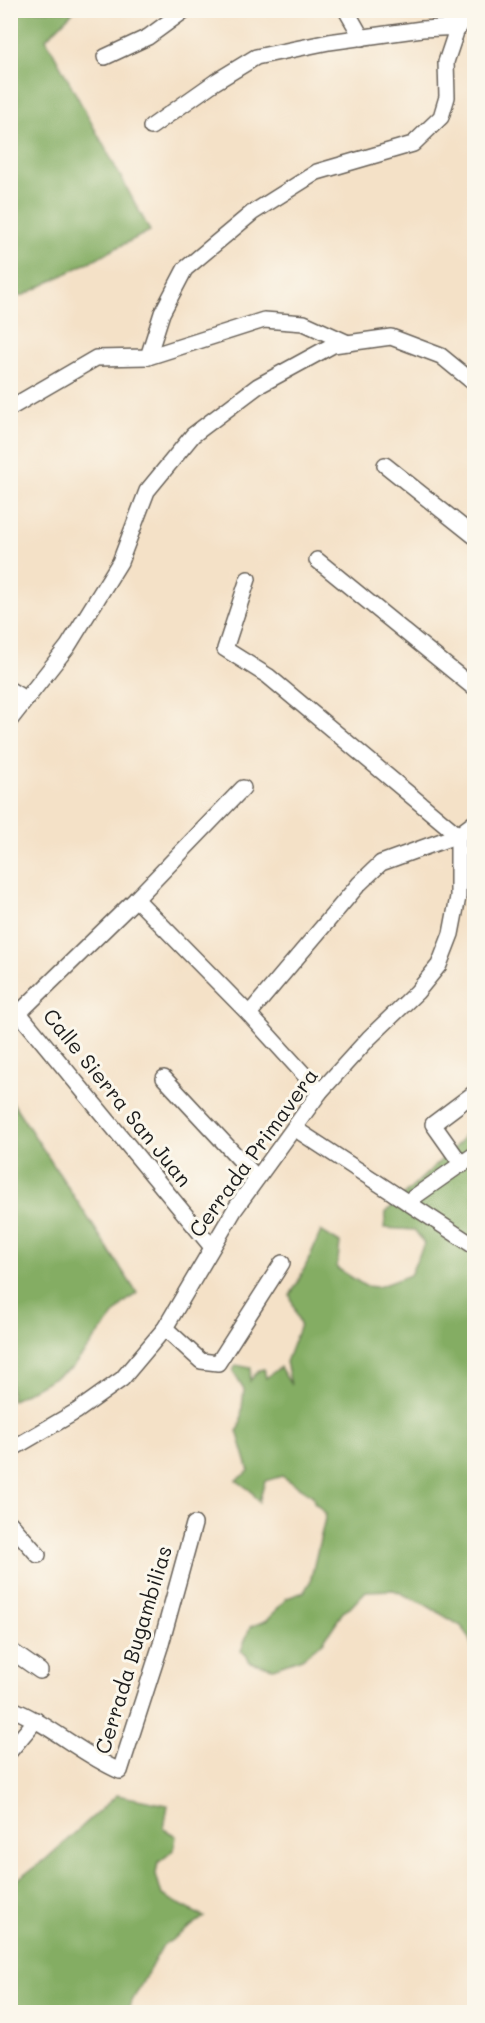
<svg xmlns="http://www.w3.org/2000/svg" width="485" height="2023" font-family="Mali,sans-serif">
	<rect width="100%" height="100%" fill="#fbf7ec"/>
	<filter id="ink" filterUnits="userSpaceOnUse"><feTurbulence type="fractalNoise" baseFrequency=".0167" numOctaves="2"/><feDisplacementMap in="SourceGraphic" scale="12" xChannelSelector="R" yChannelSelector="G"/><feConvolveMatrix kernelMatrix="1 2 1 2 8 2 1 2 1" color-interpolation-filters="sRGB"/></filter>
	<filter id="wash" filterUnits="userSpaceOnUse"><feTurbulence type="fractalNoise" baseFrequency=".008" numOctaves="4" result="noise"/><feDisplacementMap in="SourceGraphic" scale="24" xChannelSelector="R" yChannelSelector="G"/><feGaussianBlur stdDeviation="1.35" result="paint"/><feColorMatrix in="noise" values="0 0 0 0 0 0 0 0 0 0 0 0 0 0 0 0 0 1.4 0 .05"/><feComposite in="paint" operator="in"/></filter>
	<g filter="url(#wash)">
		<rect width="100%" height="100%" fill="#f4e1c7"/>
		<!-- forest -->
		<g fill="#84ad64" stroke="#506440" stroke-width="1.5">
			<polygon points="11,10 74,11 46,39 150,231 24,295 11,297"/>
			<polygon points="11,1100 137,1293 123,1304 72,1368 11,1401"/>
			<path d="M 474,1125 L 474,1652 L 469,1638 L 461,1626 L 426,1605 L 394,1590 L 366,1591 L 350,1608 L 343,1612 L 323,1642 L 302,1658 L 273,1668 L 250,1662 L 246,1655 L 241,1651 L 250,1627 L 267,1620 L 287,1598 L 304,1592 L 310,1582 L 326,1514 L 314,1502 L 313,1496 L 282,1476 L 265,1481 L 259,1502 L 251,1491 L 236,1480 L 249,1471 L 237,1431 L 240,1427 L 244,1389 L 233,1371 L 236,1365 L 251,1368 L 250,1381 L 259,1370 L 264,1369 L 266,1378 L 280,1367 L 291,1385 L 286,1362 L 300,1325 L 290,1295 C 303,1276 311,1253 321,1231 L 340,1243 L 337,1268 L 365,1286 L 378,1287 L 410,1275 L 424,1244 L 415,1230 L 384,1228 L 386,1212 L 461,1141 L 469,1126 Z"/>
			<polygon points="117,1795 168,1805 164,1829 176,1836 174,1850 158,1863 156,1874 162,1895 204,1917 162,1947 126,2012 11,2012 11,1884 46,1859"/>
		</g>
	</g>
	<g filter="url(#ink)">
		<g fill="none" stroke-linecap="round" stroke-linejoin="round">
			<defs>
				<g id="street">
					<polyline points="346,10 362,38"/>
					<polyline points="105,57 148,37 185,10"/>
					<polyline points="151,127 215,82 256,57 329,42 422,29 459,27"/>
					<polyline points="148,357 162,313 185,269 252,213 317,172 413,144 441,117 447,97 446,62 456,32 470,10"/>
					<polyline points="10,408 96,358 148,357 264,320 304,323 348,343"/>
					<polyline points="385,465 474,536"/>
					<polyline points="317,560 474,688"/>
					<polyline points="10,690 25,699"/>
					<polyline points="10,720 68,646 120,562 147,491 193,435 258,386 333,345 391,337 441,356 474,383"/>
					<polyline points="136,899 249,1014 320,1092"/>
					<polyline points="19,1013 136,899 243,788"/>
					<polyline points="249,1014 359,884 381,863 458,835 474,823"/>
					<polyline points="11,1017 19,1013 211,1246"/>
					<polyline points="164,1078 257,1178"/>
					<polyline points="294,1128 474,1246"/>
					<polyline points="462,1165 433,1124 473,1094"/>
					<polyline points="407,1202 474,1155"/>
					<polyline points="165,1328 201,1361 218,1363 282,1263"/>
					<polyline points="10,1450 77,1411 122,1379 165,1328 235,1209 320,1092 369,1038 417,992 439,965 451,934 458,897 458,835 268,676 225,649 248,579"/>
					<polyline points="10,1523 38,1555"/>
					<polyline points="10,1650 40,1671"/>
					<path d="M 10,1708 C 50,1724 81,1754 120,1771 L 161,1644 L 194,1524"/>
					<polyline points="10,1751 36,1720"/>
				</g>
			</defs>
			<!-- street casing -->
			<use href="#street" stroke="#686158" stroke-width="18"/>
			<!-- street -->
			<use href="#street" stroke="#fff" stroke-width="15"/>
		</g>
	</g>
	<g text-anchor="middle" stroke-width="6" stroke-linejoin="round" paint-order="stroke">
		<!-- street labels -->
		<g font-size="21" fill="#1c1c1c" stroke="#fbf7ec">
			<text transform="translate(117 1098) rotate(51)" y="7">Calle Sierra San Juan</text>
			<text transform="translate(254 1153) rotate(-54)" y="7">Cerrada Primavera</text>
			<text transform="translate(134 1650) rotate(-73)" y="7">Cerrada Bugambilias</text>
		</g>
	</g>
	<!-- margin -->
	<rect width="485" height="2023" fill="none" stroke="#fbf7ec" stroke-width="36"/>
</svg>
